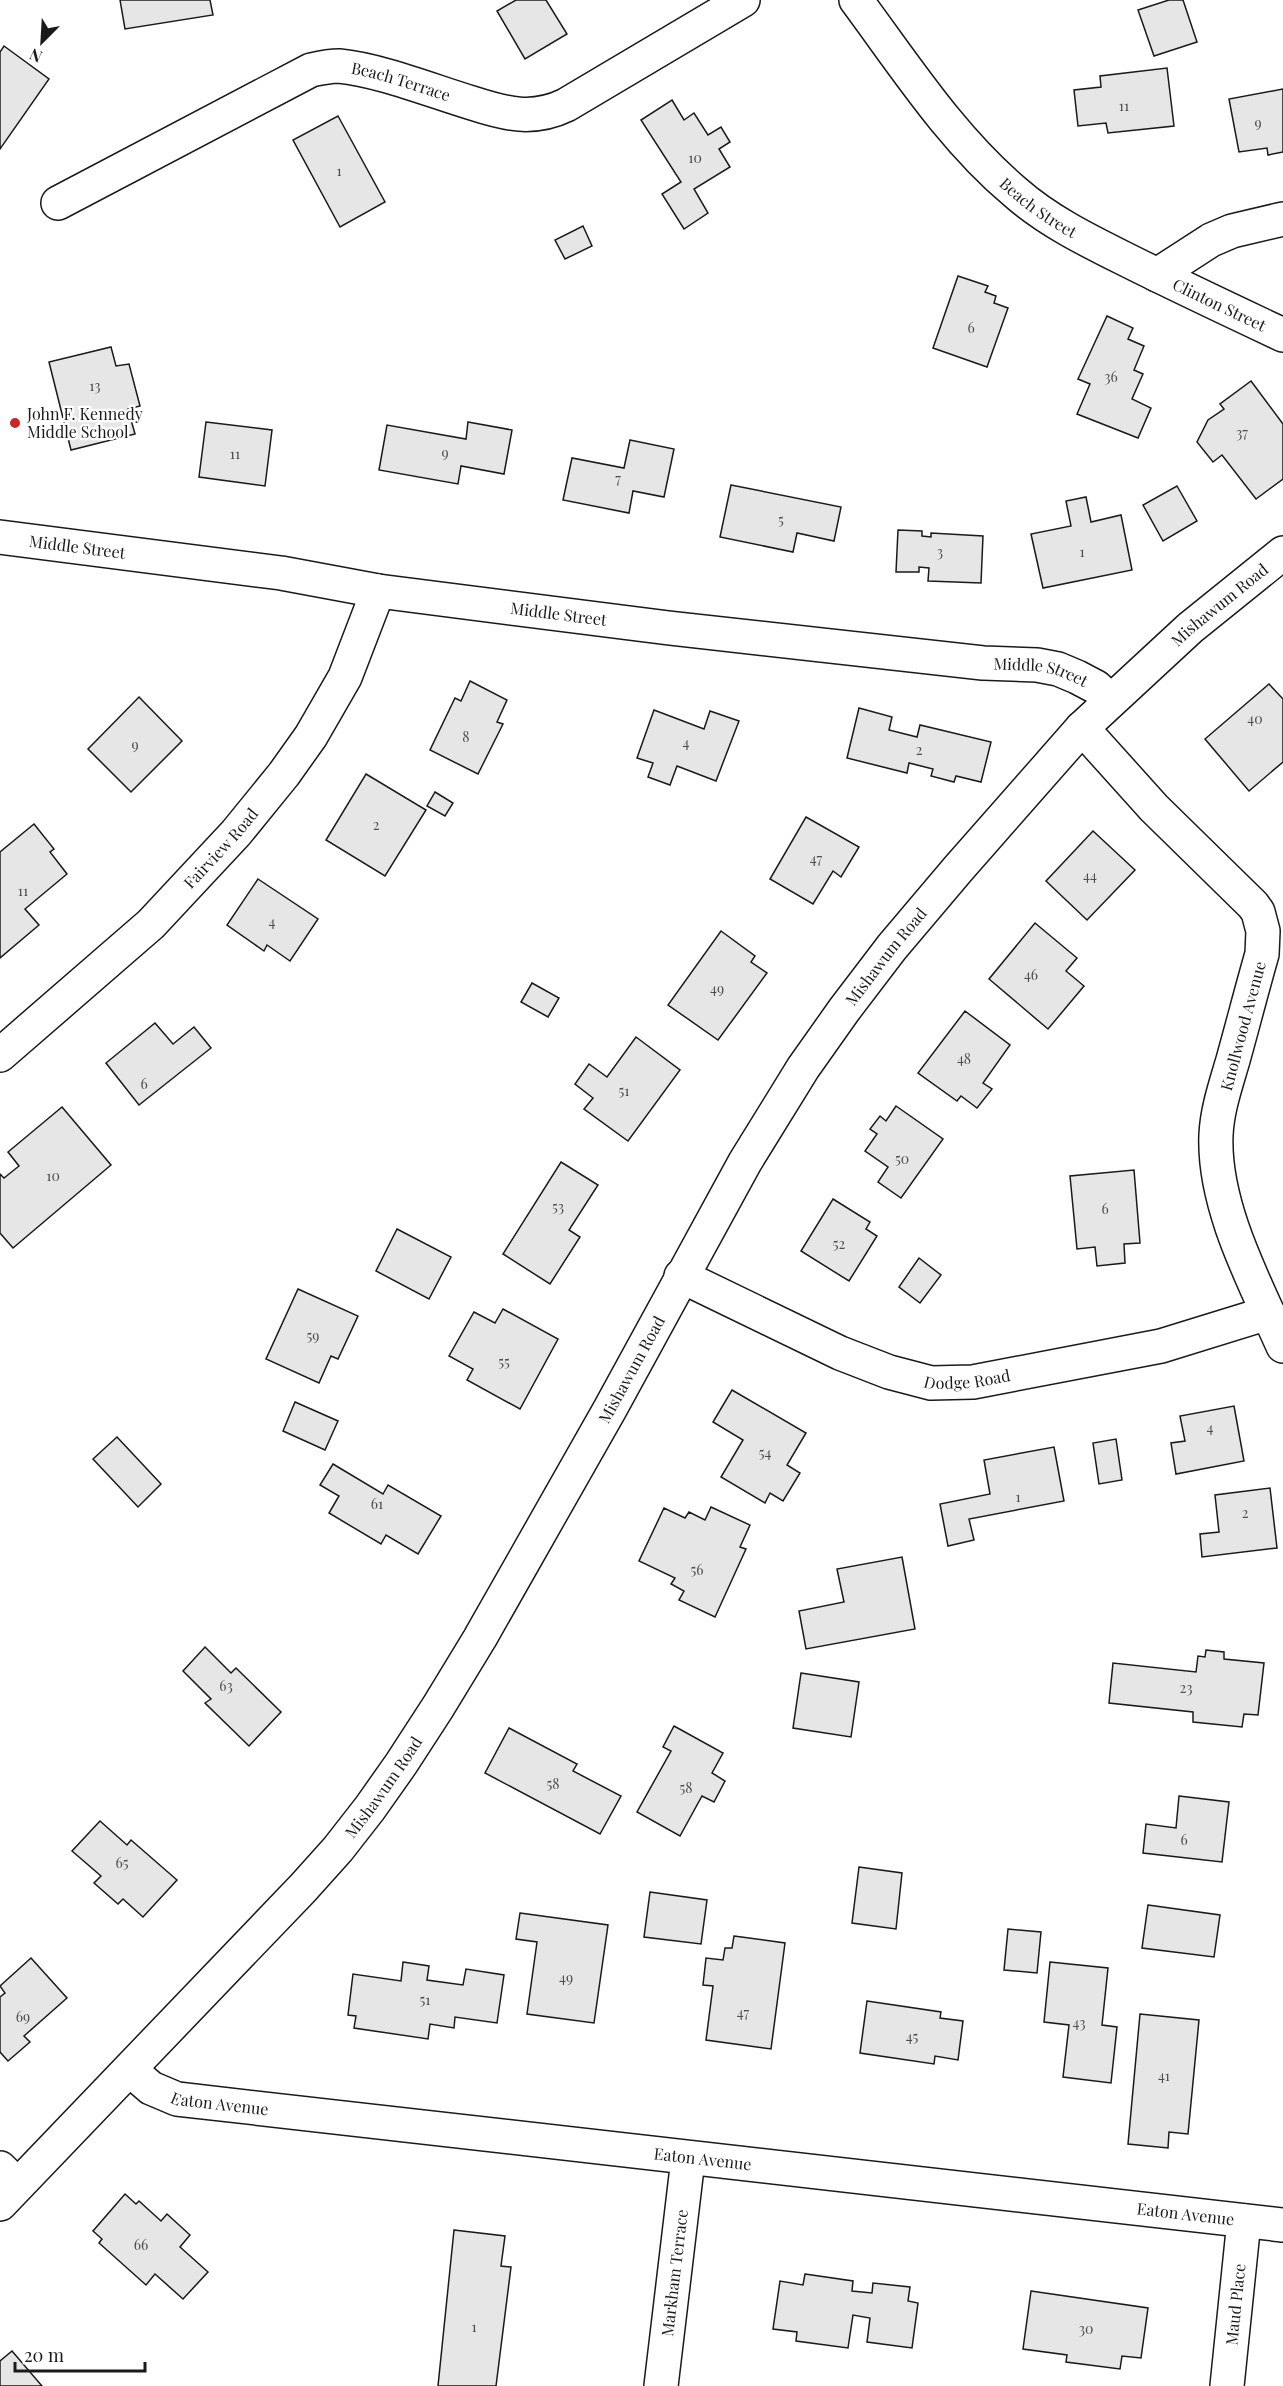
<svg xmlns="http://www.w3.org/2000/svg" width="1283" height="2386" font-family="'Playfair Display',serif">
	<rect width="100%" height="100%" fill="#fff"/>
	<!-- building -->
	<g fill="#e6e6e6" stroke="#1a1a1a" stroke-width="1.5">
		<polygon points="120,0 210,0 213,15 125,29"/>
		<polygon points="516,0 546,0 567,34 525,59 497,11"/>
		<polygon points="1169,0 1183,0 1197,42 1154,56 1138,10"/>
		<polygon points="4,46 49,79 0,149 0,52"/>
		<polygon points="1167,68 1174,126 1108,133 1106,123 1078,126 1074,90 1101,87 1100,76"/>
		<polygon points="1283,89 1283,152 1268,155 1267,148 1239,152 1229,99"/>
		<polygon points="672,100 684,120 694,113 708,135 721,127 730,142 719,149 730,167 694,189 708,213 684,229 662,194 681,182 641,120"/>
		<polygon points="338,116 385,202 340,227 293,140"/>
		<polygon points="583,226 592,246 565,259 555,240"/>
		<polygon points="958,276 988,286 985,292 996,296 994,303 1008,308 987,367 933,348"/>
		<polygon points="1107,316 1133,328 1128,339 1144,346 1134,370 1143,374 1132,399 1151,408 1138,438 1077,414 1090,384 1078,379"/>
		<polygon points="111,347 116,366 129,364 140,406 128,409 135,434 71,450 49,362"/>
		<polygon points="1251,381 1283,424 1283,479 1256,499 1222,455 1213,462 1197,442 1208,420 1224,409 1220,404"/>
		<polygon points="206,422 272,430 265,486 199,477"/>
		<polygon points="468,422 512,430 504,474 461,466 458,484 379,470 387,425 466,439"/>
		<polygon points="630,440 674,449 664,497 633,491 629,513 563,500 572,458 624,468"/>
		<polygon points="731,485 841,507 834,541 797,533 793,552 720,537"/>
		<polygon points="1177,486 1197,521 1163,541 1143,505"/>
		<polygon points="1086,497 1091,522 1121,515 1132,570 1043,588 1031,534 1071,526 1066,501"/>
		<polygon points="898,530 922,531 922,536 931,537 931,533 983,536 981,583 928,581 929,568 919,567 919,572 896,572"/>
		<polygon points="470,681 507,700 497,722 503,724 478,774 430,750 455,698 461,701"/>
		<polygon points="1269,684 1283,699 1283,762 1249,791 1205,739"/>
		<polygon points="139,697 182,741 131,792 88,749"/>
		<polygon points="859,708 892,717 889,730 917,737 920,725 991,742 981,782 956,776 954,782 931,776 933,769 909,763 907,773 847,758"/>
		<polygon points="654,710 704,729 710,711 739,721 716,781 677,766 670,785 648,777 653,763 637,758"/>
		<polygon points="366,774 426,810 385,876 326,840"/>
		<polygon points="435,792 453,803 445,816 427,806"/>
		<polygon points="806,817 859,847 841,877 833,871 813,904 770,879"/>
		<polygon points="34,824 54,849 50,852 67,874 25,909 39,925 0,958 0,852"/>
		<polygon points="1093,831 1135,870 1087,920 1046,881"/>
		<polygon points="258,879 318,919 290,961 267,945 264,951 227,925"/>
		<polygon points="1035,923 1077,958 1066,971 1084,986 1048,1029 989,979"/>
		<polygon points="721,931 755,956 751,962 767,973 718,1040 668,1005"/>
		<polygon points="532,983 559,998 548,1017 521,1002"/>
		<polygon points="965,1011 1010,1045 983,1083 992,1089 977,1108 961,1096 957,1101 918,1073"/>
		<polygon points="155,1023 173,1044 194,1027 211,1048 139,1105 106,1063"/>
		<polygon points="636,1037 680,1070 628,1141 584,1109 593,1098 575,1084 589,1064 607,1077"/>
		<polygon points="896,1106 943,1139 901,1198 878,1182 888,1167 865,1151 877,1134 870,1129 880,1116 886,1121"/>
		<polygon points="62,1107 111,1165 13,1248 0,1233 0,1174 4,1178 19,1166 8,1152"/>
		<polygon points="561,1162 598,1185 569,1230 580,1237 550,1284 503,1254"/>
		<polygon points="1134,1170 1140,1243 1124,1244 1125,1263 1097,1266 1095,1247 1077,1249 1070,1176"/>
		<polygon points="833,1199 870,1222 866,1229 877,1236 849,1281 801,1251"/>
		<polygon points="397,1229 451,1257 429,1299 376,1271"/>
		<polygon points="919,1258 941,1275 920,1303 899,1287"/>
		<polygon points="298,1289 358,1316 338,1359 331,1356 319,1383 266,1359"/>
		<polygon points="503,1309 558,1339 520,1409 467,1380 473,1369 449,1356 474,1312 495,1323"/>
		<polygon points="732,1390 806,1433 787,1465 800,1473 783,1501 770,1493 765,1503 721,1477 743,1440 713,1422"/>
		<polygon points="295,1402 338,1421 325,1450 283,1431"/>
		<polygon points="1234,1406 1244,1461 1176,1474 1171,1443 1185,1441 1180,1416"/>
		<polygon points="117,1437 161,1484 138,1507 93,1459"/>
		<polygon points="1116,1439 1122,1480 1099,1484 1093,1443"/>
		<polygon points="1054,1447 1064,1501 969,1519 974,1540 948,1546 940,1504 990,1494 984,1460"/>
		<polygon points="333,1464 383,1494 388,1485 441,1516 418,1554 386,1535 381,1544 329,1513 339,1496 320,1485"/>
		<polygon points="1270,1488 1277,1548 1202,1557 1200,1534 1219,1532 1215,1495"/>
		<polygon points="711,1507 750,1525 740,1547 746,1549 715,1617 679,1600 684,1591 671,1584 675,1578 639,1561 664,1508 685,1518 689,1512 705,1520"/>
		<polygon points="902,1557 915,1629 806,1649 799,1611 844,1602 837,1569"/>
		<polygon points="205,1647 231,1673 236,1668 281,1712 249,1746 205,1703 211,1699 183,1671"/>
		<polygon points="1206,1650 1224,1652 1224,1659 1264,1663 1258,1715 1244,1714 1242,1727 1193,1722 1193,1712 1109,1703 1113,1663 1196,1672 1198,1656 1205,1657"/>
		<polygon points="801,1673 859,1682 851,1737 793,1728"/>
		<polygon points="674,1726 723,1753 712,1773 725,1781 714,1802 702,1796 680,1836 637,1812 671,1751 663,1747"/>
		<polygon points="509,1728 577,1764 573,1771 621,1796 600,1834 485,1773"/>
		<polygon points="1179,1796 1229,1802 1222,1862 1143,1853 1146,1824 1176,1828"/>
		<polygon points="100,1821 127,1845 131,1840 177,1880 143,1917 123,1899 118,1904 94,1883 101,1876 72,1851"/>
		<polygon points="859,1867 902,1873 896,1929 852,1923"/>
		<polygon points="650,1892 707,1900 701,1944 644,1937"/>
		<polygon points="1148,1905 1220,1915 1214,1957 1142,1948"/>
		<polygon points="520,1913 608,1925 594,2023 527,2014 537,1942 516,1939"/>
		<polygon points="1008,1929 1041,1932 1037,1973 1004,1970"/>
		<polygon points="734,1936 785,1943 771,2049 706,2040 713,1986 703,1985 706,1958 723,1960 725,1948 732,1948"/>
		<polygon points="31,1958 67,1998 24,2036 30,2042 8,2061 0,2052 0,1997 5,1993 0,1986"/>
		<polygon points="403,1962 429,1966 427,1980 463,1985 466,1969 504,1975 497,2023 455,2017 454,2028 430,2024 428,2039 354,2028 356,2016 348,2015 353,1974 401,1981"/>
		<polygon points="1050,1962 1108,1968 1102,2025 1117,2027 1111,2083 1063,2077 1069,2025 1044,2022"/>
		<polygon points="867,2001 941,2012 940,2018 963,2021 958,2060 935,2056 934,2064 860,2053"/>
		<polygon points="1140,2014 1199,2020 1188,2134 1169,2132 1168,2148 1128,2144"/>
		<polygon points="125,2194 136,2204 139,2201 161,2221 167,2214 190,2235 180,2247 208,2272 183,2299 155,2274 146,2285 99,2243 102,2239 93,2231"/>
		<polygon points="454,2230 505,2236 501,2266 511,2267 496,2386 438,2386"/>
		<polygon points="805,2274 853,2281 852,2291 872,2293 873,2283 910,2287 908,2301 918,2303 912,2348 867,2342 870,2318 853,2315 848,2348 796,2341 797,2332 773,2329 780,2281 803,2285"/>
		<polygon points="1031,2291 1148,2308 1141,2358 1122,2356 1120,2369 1066,2362 1067,2355 1023,2349"/>
		<polygon points="12,2351 42,2386 0,2386 0,2361"/>
	</g>
	<g fill="none" stroke-linecap="round" stroke-linejoin="round">
		<defs>
			<g id="minor">
				<path id="s1" d="M 856,0 C 905,66 951,138 1015,192 C 1049,222 1091,242 1131,262 C 1181,287 1232,311 1283,335"/>
				<path id="s2" d="M 58,203 L 311,70 C 320,68 329,66 339,66 C 380,70 432,91 472,103 C 506,114 533,121 566,105 L 743,0"/>
				<polyline points="1157,275 1211,240 1232,231 1283,219"/>
				<path id="s3" d="M 0,537 L 281,573 L 378,591 L 669,628 L 983,663 L 1037,665 L 1058,669 L 1077,677 L 1096,687 L 1110,700"/>
				<path d="M 1082,728 L 1154,808 L 1253,905 L 1258,912 L 1263,931 L 1262,954 C 1252,989 1243,1024 1233,1060 C 1226,1084 1217,1110 1216,1135 C 1213,1206 1255,1283 1283,1346"/>
				<path id="s4" d="M 0,1055 L 151,924 L 236,833 L 284,774 L 311,736 L 345,677 L 378,591"/>
				<path id="s5" d="M 681,1276 L 840,1353 L 889,1372 L 931,1383 L 973,1382 L 1161,1346 L 1268,1313"/>
				<path id="s6" d="M 130,2070 L 151,2088 L 177,2099 L 1283,2225"/>
				<polyline points="0,2168 17,2185"/>
				<path id="s7" d="M 661,2386 L 688,2159"/>
				<path id="s8" d="M 1227,2386 L 1244,2221"/>
			</g>
			<g id="major">
				<path id="s9" d="M 0,2204 L 303,1888 L 338,1849 L 370,1808 L 401,1764 L 438,1707 L 480,1638 L 610,1409 L 745,1162 L 803,1068 L 844,1010 L 892,947 L 958,869 L 1082,728 L 1190,628 L 1283,553"/>
			</g>
		</defs>
		<!-- minor casing -->
		<use href="#minor" stroke="#1a1a1a" stroke-width="36"/>
		<!-- major casing -->
		<use href="#major" stroke="#1a1a1a" stroke-width="36"/>
		<!-- minor -->
		<use href="#minor" stroke="#fff" stroke-width="33"/>
		<!-- major -->
		<use href="#major" stroke="#fff" stroke-width="33"/>
	</g>
	<!-- markers -->
	<circle fill="#c62828" stroke="#fff" stroke-width="2" cx="15" cy="423" r="6"/>
	<g text-anchor="middle" stroke-width="4.5" stroke-linejoin="round" paint-order="stroke">
		<!-- number labels -->
		<g font-size="14" fill="#4d4d4d">
			<text x="1124" y="111">11</text>
			<text x="1258" y="128">9</text>
			<text x="695" y="163">10</text>
			<text x="339" y="176">1</text>
			<text x="971" y="333">6</text>
			<text x="1111" y="382">36</text>
			<text x="95" y="391">13</text>
			<text x="1242" y="438">37</text>
			<text x="445" y="458">9</text>
			<text x="235" y="459">11</text>
			<text x="618" y="484">7</text>
			<text x="781" y="525">5</text>
			<text x="940" y="557">3</text>
			<text x="1082" y="557">1</text>
			<text x="1255" y="724">40</text>
			<text x="466" y="742">8</text>
			<text x="686" y="748">4</text>
			<text x="135" y="750">9</text>
			<text x="919" y="755">2</text>
			<text x="376" y="830">2</text>
			<text x="816" y="864">47</text>
			<text x="1090" y="881">44</text>
			<text x="23" y="896">11</text>
			<text x="272" y="927">4</text>
			<text x="1031" y="980">46</text>
			<text x="717" y="994">49</text>
			<text x="964" y="1064">48</text>
			<text x="144" y="1089">6</text>
			<text x="624" y="1096">51</text>
			<text x="902" y="1164">50</text>
			<text x="53" y="1181">10</text>
			<text x="558" y="1212">53</text>
			<text x="1105" y="1214">6</text>
			<text x="839" y="1249">52</text>
			<text x="313" y="1341">59</text>
			<text x="504" y="1367">55</text>
			<text x="1210" y="1433">4</text>
			<text x="765" y="1458">54</text>
			<text x="1018" y="1502">1</text>
			<text x="377" y="1509">61</text>
			<text x="1245" y="1518">2</text>
			<text x="697" y="1575">56</text>
			<text x="226" y="1691">63</text>
			<text x="1186" y="1693">23</text>
			<text x="553" y="1789">58</text>
			<text x="686" y="1793">58</text>
			<text x="1184" y="1845">6</text>
			<text x="122" y="1868">65</text>
			<text x="566" y="1983">49</text>
			<text x="425" y="2005">51</text>
			<text x="743" y="2018">47</text>
			<text x="23" y="2022">69</text>
			<text x="1079" y="2028">43</text>
			<text x="912" y="2042">45</text>
			<text x="1164" y="2081">41</text>
			<text x="141" y="2250">66</text>
			<text x="474" y="2332">1</text>
			<text x="1086" y="2334">30</text>
		</g>
		<!-- street labels -->
		<g font-size="16" fill="#1a1a1a" stroke="#fff">
			<text dy="6" stroke="none"><textPath href="#s2" startOffset="378">Beach Terrace</textPath></text>
			<text dy="6" stroke="none"><textPath href="#s1" startOffset="278">Beach Street</textPath></text>
			<text dy="6" stroke="none"><textPath href="#s1" startOffset="484">Clinton Street</textPath></text>
			<text dy="6" stroke="none"><textPath href="#s3" startOffset="78">Middle Street</textPath></text>
			<text dy="6" stroke="none"><textPath href="#s9" startOffset="2025">Mishawum Road</textPath></text>
			<text dy="6" stroke="none"><textPath href="#s3" startOffset="564">Middle Street</textPath></text>
			<text dy="6" stroke="none"><textPath href="#s3" startOffset="1050">Middle Street</textPath></text>
			<text dy="6" stroke="none"><textPath href="#s4" startOffset="303">Fairview Road</textPath></text>
			<text dy="6" stroke="none"><textPath href="#s9" startOffset="1539">Mishawum Road</textPath></text>
			<text transform="translate(1243 1026) rotate(-75)" y="6">Knollwood Avenue</text>
			<text dy="6" stroke="none"><textPath href="#s9" startOffset="1053">Mishawum Road</textPath></text>
			<text dy="6" stroke="none"><textPath href="#s5" startOffset="309">Dodge Road</textPath></text>
			<text dy="6" stroke="none"><textPath href="#s9" startOffset="567">Mishawum Road</textPath></text>
			<text dy="6" stroke="none"><textPath href="#s6" startOffset="99">Eaton Avenue</textPath></text>
			<text dy="6" stroke="none"><textPath href="#s6" startOffset="585">Eaton Avenue</textPath></text>
			<text dy="6" stroke="none"><textPath href="#s6" startOffset="1071">Eaton Avenue</textPath></text>
			<text dy="6" stroke="none"><textPath href="#s7" startOffset="114">Markham Terrace</textPath></text>
			<text dy="6" stroke="none"><textPath href="#s8" startOffset="82">Maud Place</textPath></text>
		</g>
		<!-- poi labels -->
		<g font-size="16" fill="#1a1a1a" stroke="#fff" text-anchor="start">
			<text x="27" y="420">John F. Kennedy<tspan x="27" dy="18">Middle School</tspan></text>
		</g>
	</g>
	<!-- north arrow -->
	<g transform="translate(42 42) rotate(204)" stroke="#ffffff" stroke-width="4.5" paint-order="stroke">
	<path d="M0-4.5L10 22L0 15L-10 22Z" fill="#1a1a1a"/>
	<text y="-9" font-size="16" font-weight="bold" text-anchor="middle" fill="#1a1a1a">N</text>
	</g>
	<!-- scale -->
	<path d="M15 2362v9h130v-9" fill="none" stroke="#1a1a1a" stroke-width="3"/>
	<text x="24" y="2362" font-size="18" fill="#1a1a1a" stroke="#ffffff" stroke-width="4.5" paint-order="stroke">20 m</text>
</svg>
